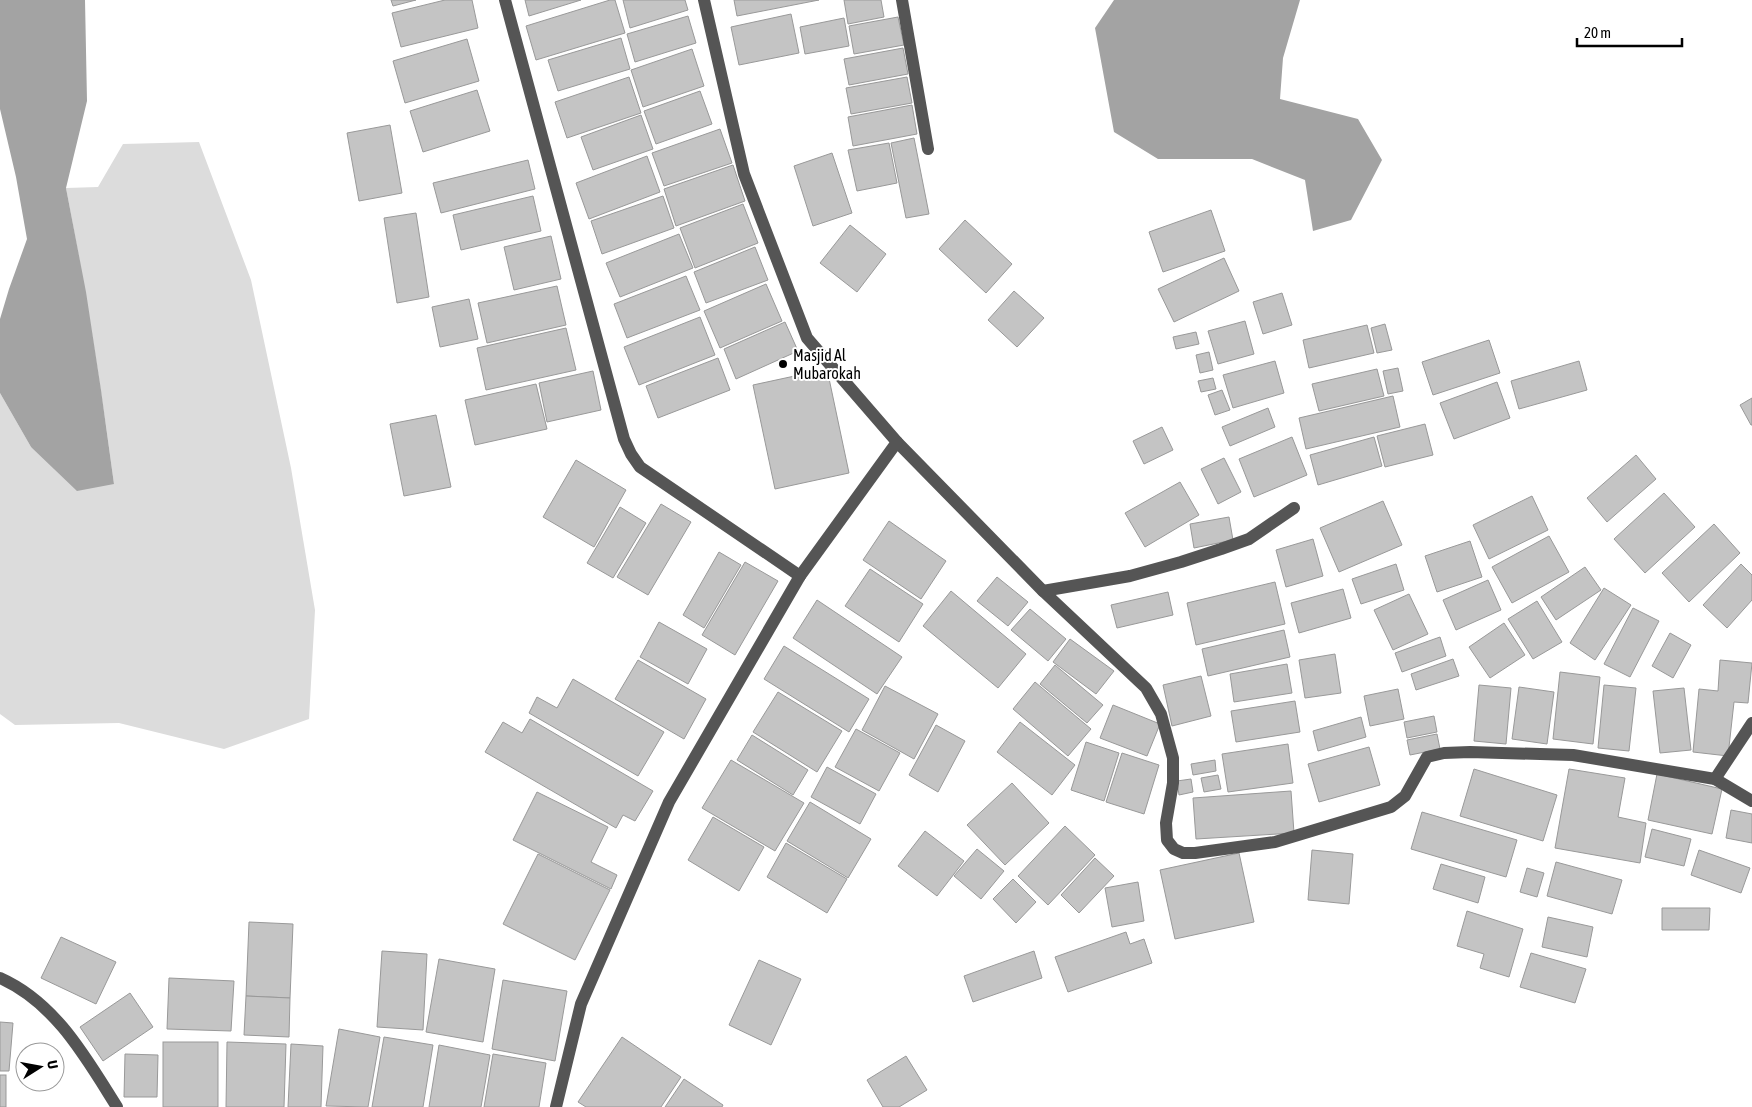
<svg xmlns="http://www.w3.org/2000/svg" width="1752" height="1107" font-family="'Asap Condensed',sans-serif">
	<rect width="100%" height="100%" fill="#fff"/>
	<!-- green -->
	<path fill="#dcdcdc" d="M 199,142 L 251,280 L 291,468 L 315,610 L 309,719 L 224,749 L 119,723 L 15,725 L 0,714 L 0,393 L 31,447 L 114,484 C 101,385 85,286 66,188 L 98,187 L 123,144 Z"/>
	<!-- water -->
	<g fill="#a3a3a3">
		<polygon points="0,0 85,0 87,101 66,188 86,292 101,390 114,484 77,491 31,447 0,393 0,319 9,289 27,239 16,177 0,109"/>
		<polygon points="1114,0 1300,0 1283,58 1280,99 1358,119 1382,160 1351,220 1313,231 1305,180 1252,159 1158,159 1114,132 1095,28"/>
	</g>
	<!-- building -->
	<g fill="#c4c4c4" stroke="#999">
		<polygon points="391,0 416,0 393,6"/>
		<polygon points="445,0 472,0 478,28 401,47 392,13"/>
		<polygon points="525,0 581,0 529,16"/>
		<polygon points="610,0 615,0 625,33 536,60 526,26"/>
		<polygon points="623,0 685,0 688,10 630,28"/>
		<polygon points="734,0 819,0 737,16"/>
		<polygon points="844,0 881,0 884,17 848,24"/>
		<polygon points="791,14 799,53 739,65 731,27"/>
		<polygon points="688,16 696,43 635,62 627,34"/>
		<polygon points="898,17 904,45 854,54 849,26"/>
		<polygon points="844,18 849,46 805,54 800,27"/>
		<polygon points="621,38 630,69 558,91 548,60"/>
		<polygon points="467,39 479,81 405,103 393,61"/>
		<polygon points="903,48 908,74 849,85 844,59"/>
		<polygon points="692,49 704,86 643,107 631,70"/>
		<polygon points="629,77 641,113 567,138 555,102"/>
		<polygon points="907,77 912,103 851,114 846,88"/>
		<polygon points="477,90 490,131 423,152 410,111"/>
		<polygon points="700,91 712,124 656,144 644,111"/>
		<polygon points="912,105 917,134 853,146 848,117"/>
		<polygon points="641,115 653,149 593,170 581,137"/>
		<polygon points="390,125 402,193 359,201 347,133"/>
		<polygon points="720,129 732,163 664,186 652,153"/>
		<polygon points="914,138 929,214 906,218 891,143"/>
		<polygon points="889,143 897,183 857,191 848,150"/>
		<polygon points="832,153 852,213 813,226 794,166"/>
		<polygon points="647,156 660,192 589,219 576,183"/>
		<polygon points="528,160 535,189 441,213 433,183"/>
		<polygon points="733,165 745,201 676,226 664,189"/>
		<polygon points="533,196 541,231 461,250 453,215"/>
		<polygon points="663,196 674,228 602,254 591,221"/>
		<polygon points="743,204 758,243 695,268 680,228"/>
		<polygon points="1211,210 1225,251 1163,272 1149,232"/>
		<polygon points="416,213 429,297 397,303 384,218"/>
		<polygon points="965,220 1012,264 986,293 939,249"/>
		<polygon points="850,225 886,254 857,292 820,263"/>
		<polygon points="679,234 693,268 620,297 606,263"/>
		<polygon points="551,236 561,279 514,290 504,247"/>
		<polygon points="755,247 768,280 706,303 694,272"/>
		<polygon points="1224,258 1239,291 1174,322 1158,289"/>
		<polygon points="686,276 700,310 627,338 614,304"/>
		<polygon points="766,284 782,321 720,348 704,311"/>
		<polygon points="557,286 566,325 487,343 478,303"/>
		<polygon points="1014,291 1044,318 1017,347 988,320"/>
		<polygon points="1282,293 1292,325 1263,334 1253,302"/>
		<polygon points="469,299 478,339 440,347 432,307"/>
		<polygon points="700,317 715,355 639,385 624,347"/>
		<polygon points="1245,321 1254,354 1218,364 1208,331"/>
		<polygon points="785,322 798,351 736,379 724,349"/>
		<polygon points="1385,324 1392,350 1377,353 1371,328"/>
		<polygon points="1367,325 1374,353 1309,368 1303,340"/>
		<polygon points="566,328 576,370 486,390 477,348"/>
		<polygon points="1196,332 1199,344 1176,349 1173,337"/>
		<polygon points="1489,340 1500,373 1433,395 1422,362"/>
		<polygon points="1209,352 1213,370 1200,373 1196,355"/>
		<polygon points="718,358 730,390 658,418 646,386"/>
		<polygon points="1275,361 1284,393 1233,408 1223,375"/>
		<polygon points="1579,361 1587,390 1519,409 1511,381"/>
		<polygon points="1398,368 1403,391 1388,394 1383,371"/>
		<polygon points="827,369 849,473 775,489 753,385"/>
		<polygon points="1377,369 1384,396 1319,411 1312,384"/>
		<polygon points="593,371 601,410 547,422 539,383"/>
		<polygon points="1213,378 1216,389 1201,392 1198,381"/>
		<polygon points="1497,382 1510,418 1454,439 1440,403"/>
		<polygon points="536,384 547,429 475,445 465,400"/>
		<polygon points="1222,390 1230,410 1215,415 1208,395"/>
		<polygon points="1393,396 1400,427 1306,449 1299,418"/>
		<polygon points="1752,398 1752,425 1751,425 1740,405"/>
		<polygon points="1268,408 1275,427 1230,446 1222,427"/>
		<polygon points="436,415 451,487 404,496 390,424"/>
		<polygon points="1425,424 1433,455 1385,467 1377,436"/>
		<polygon points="1162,427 1173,450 1144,464 1133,441"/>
		<polygon points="1292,437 1307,475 1254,497 1239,459"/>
		<polygon points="1374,437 1382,466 1318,485 1310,455"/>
		<polygon points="1636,455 1656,479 1607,522 1587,498"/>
		<polygon points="1224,458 1241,492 1218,504 1201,469"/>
		<polygon points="576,460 626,490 594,547 543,517"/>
		<polygon points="1180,482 1199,515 1145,547 1125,513"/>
		<polygon points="1664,493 1695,527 1645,573 1614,539"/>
		<polygon points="1532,496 1548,530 1489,559 1473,525"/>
		<polygon points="1383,501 1402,545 1339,572 1320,528"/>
		<polygon points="661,504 691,522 648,595 617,577"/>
		<polygon points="620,507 646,523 613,578 587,563"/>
		<polygon points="1229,517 1233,540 1194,548 1190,524"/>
		<polygon points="889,521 946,561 921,599 863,560"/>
		<polygon points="1714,524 1740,553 1689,602 1662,573"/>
		<polygon points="1549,536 1569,572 1512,603 1492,567"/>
		<polygon points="1313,539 1323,576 1286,587 1276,550"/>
		<polygon points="1470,541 1482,577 1437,592 1425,556"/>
		<polygon points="719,552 741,565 704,628 683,615"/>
		<polygon points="745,562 778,581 735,655 702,635"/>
		<polygon points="1396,564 1404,590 1361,604 1352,579"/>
		<polygon points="1741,564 1752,575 1752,600 1727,628 1703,605"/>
		<polygon points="1585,567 1601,590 1556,620 1541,597"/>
		<polygon points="870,569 923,604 899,642 845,606"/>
		<polygon points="997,577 1028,602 1008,626 977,601"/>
		<polygon points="1488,580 1501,610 1456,630 1443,600"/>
		<polygon points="1275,582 1285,624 1196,645 1187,603"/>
		<polygon points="1604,588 1631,605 1595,660 1570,643"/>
		<polygon points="1343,589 1351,618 1299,633 1291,603"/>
		<polygon points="951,591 1026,654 998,688 923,626"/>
		<polygon points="1168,592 1173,615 1117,628 1111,605"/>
		<polygon points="1409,594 1428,634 1393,650 1374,610"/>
		<polygon points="817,600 902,657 877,694 793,638"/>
		<polygon points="1537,601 1562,642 1533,659 1508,619"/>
		<polygon points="1633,608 1659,621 1630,677 1604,664"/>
		<polygon points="1030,609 1066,639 1048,661 1011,630"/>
		<polygon points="659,622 707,649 688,684 640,657"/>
		<polygon points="1504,623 1525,655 1490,678 1469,647"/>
		<polygon points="1284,630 1290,657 1208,676 1202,649"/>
		<polygon points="1670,633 1691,645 1673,678 1652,666"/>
		<polygon points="1440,637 1446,656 1402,672 1395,653"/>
		<polygon points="1070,639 1114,671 1096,694 1053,662"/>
		<polygon points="784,646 869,699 849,732 764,679"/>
		<polygon points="1335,654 1341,693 1305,698 1299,660"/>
		<polygon points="1453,659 1459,676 1416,690 1411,674"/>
		<polygon points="638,660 706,699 684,739 615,699"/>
		<polygon points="1720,660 1752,663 1748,703 1734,702 1728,756 1693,752 1699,689 1718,691"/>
		<polygon points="1287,664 1292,693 1234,702 1230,674"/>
		<polygon points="1055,665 1103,705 1087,723 1040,684"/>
		<polygon points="1560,672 1600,677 1593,744 1553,739"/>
		<polygon points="1201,676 1211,716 1172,726 1163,685"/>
		<polygon points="573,679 664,732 638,776 529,713 537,697 557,708"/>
		<polygon points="1035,682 1091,729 1068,756 1013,709"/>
		<polygon points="1479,685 1511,688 1506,744 1474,741"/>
		<polygon points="1604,685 1636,688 1629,751 1598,748"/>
		<polygon points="885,686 938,714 914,759 862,730"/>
		<polygon points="1519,687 1554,692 1547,744 1512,739"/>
		<polygon points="1684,688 1691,750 1660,753 1653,691"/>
		<polygon points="1398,689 1404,719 1370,726 1364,696"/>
		<polygon points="778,692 842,731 817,772 753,732"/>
		<polygon points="1295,701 1300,732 1236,742 1231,711"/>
		<polygon points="1113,705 1160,724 1147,756 1100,738"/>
		<polygon points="1434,716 1437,732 1407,738 1404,722"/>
		<polygon points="1361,717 1366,737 1318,751 1313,731"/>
		<polygon points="530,719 653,791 635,821 623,815 616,828 485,752 503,722 522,733"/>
		<polygon points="1020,722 1075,765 1052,795 997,752"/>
		<polygon points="936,725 965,741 938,792 909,775"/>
		<polygon points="856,729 900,753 879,791 835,767"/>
		<polygon points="1437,734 1440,749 1410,755 1407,740"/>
		<polygon points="752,735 808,770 793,795 737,760"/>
		<polygon points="1086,742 1119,753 1104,801 1071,790"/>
		<polygon points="1288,744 1293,783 1228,792 1222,754"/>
		<polygon points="1369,747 1380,785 1319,802 1308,764"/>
		<polygon points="1122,753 1159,765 1144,814 1106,802"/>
		<polygon points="731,760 804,803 775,851 702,808"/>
		<polygon points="1215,760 1216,771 1193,775 1191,764"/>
		<polygon points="827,767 876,794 860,824 811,797"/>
		<polygon points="1474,769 1557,795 1543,841 1460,816"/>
		<polygon points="1569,769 1625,778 1618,817 1646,823 1640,863 1555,848"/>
		<polygon points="1657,774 1722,789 1712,834 1648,820"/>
		<polygon points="1218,775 1221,789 1204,792 1201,778"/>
		<polygon points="1191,779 1193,792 1179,795 1177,781"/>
		<polygon points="1012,783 1049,823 1005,865 967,825"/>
		<polygon points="1291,791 1294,833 1196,839 1193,798"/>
		<polygon points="537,792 608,827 591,862 617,875 611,889 513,840"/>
		<polygon points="810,802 871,839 848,878 787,841"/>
		<polygon points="1731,810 1752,814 1752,843 1726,838"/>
		<polygon points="1422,812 1517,840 1506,877 1411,849"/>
		<polygon points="713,817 764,847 739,891 688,860"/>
		<polygon points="1065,826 1095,855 1048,905 1018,876"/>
		<polygon points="1652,829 1691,839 1684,866 1645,857"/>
		<polygon points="925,831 964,861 937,896 898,866"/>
		<polygon points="786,843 847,879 827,913 767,877"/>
		<polygon points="977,849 1004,871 981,899 954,876"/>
		<polygon points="1312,850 1353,854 1349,904 1308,900"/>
		<polygon points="1699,850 1750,868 1741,893 1691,875"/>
		<polygon points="1239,853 1254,922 1175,939 1160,870"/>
		<polygon points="538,854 610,890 575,960 503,924"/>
		<polygon points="1095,858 1114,876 1079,913 1061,895"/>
		<polygon points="1556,862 1622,880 1612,914 1547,896"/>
		<polygon points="1441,864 1485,877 1478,903 1433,889"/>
		<polygon points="1527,868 1544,873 1537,897 1520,892"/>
		<polygon points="1013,879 1036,902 1016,923 993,899"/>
		<polygon points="1138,882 1144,921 1112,927 1105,888"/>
		<polygon points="1662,908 1710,908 1709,930 1662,930"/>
		<polygon points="1467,911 1523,929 1509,977 1480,968 1484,954 1457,946"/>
		<polygon points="1548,917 1593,927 1587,957 1542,947"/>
		<polygon points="249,922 293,924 290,998 246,996"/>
		<polygon points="1126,932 1130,944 1144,939 1152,963 1068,992 1055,957"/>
		<polygon points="61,937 116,962 96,1004 41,978"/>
		<polygon points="382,951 427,954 423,1030 377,1027"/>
		<polygon points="1034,951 1042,978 973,1002 964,976"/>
		<polygon points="1531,953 1586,969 1575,1003 1520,987"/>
		<polygon points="439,959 495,969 483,1042 426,1032"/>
		<polygon points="759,960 801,979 771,1045 729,1025"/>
		<polygon points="169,978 234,981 231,1031 167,1029"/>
		<polygon points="503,980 567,991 555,1061 492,1049"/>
		<polygon points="130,993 153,1027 103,1061 80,1027"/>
		<polygon points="246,996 290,998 289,1037 244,1035"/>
		<polygon points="0,1022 13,1023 9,1071 0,1071"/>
		<polygon points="339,1029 380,1037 368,1107 326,1106"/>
		<polygon points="384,1037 433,1045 423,1107 372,1107"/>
		<polygon points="622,1037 681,1077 661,1107 586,1107 578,1102"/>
		<rect x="163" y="1042" width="55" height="65"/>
		<polygon points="227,1042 286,1044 284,1107 226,1107"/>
		<polygon points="291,1044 323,1046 321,1107 288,1107"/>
		<polygon points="439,1045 490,1055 481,1107 429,1107"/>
		<polygon points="125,1054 158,1055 157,1097 124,1097"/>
		<polygon points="493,1054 546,1063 539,1107 484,1107"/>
		<polygon points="906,1056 927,1090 899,1107 883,1107 867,1080"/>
		<rect x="0" y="1075" width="6" height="32"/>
		<polygon points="684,1079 723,1105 722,1107 665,1107"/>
	</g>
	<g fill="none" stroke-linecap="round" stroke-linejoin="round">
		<!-- minor -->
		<g stroke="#555" stroke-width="12">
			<polyline points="505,0 624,439 631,454 640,467 800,576"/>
			<polyline points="902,0 928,149"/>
			<polyline points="897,442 1043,591 1146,688 1161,714 1173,758 1173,783 1166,823 1167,840 1174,849 1183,853 1195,853 1275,842 1391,807 1405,796 1427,757 1444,753 1470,752 1573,755 1715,779 1752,801"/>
			<polyline points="1043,591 1130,576 1181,562 1221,549 1249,539 1294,508"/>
			<polyline points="1715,779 1752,723"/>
			<path d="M 0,978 C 56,1003 86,1058 117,1107"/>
			<polyline points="556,1107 581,1004 669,802 800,576 897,442 807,338 744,174 704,0"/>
		</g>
	</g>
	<!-- markers -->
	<circle fill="#000" stroke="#fff" stroke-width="2" cx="783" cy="364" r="5"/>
	<g text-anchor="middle" stroke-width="4" stroke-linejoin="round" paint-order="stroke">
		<!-- poi labels -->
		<g font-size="16" fill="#000" stroke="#fff" text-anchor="start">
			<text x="793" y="361">Masjid Al<tspan x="793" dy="18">Mubarokah</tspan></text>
		</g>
	</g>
	<!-- north arrow -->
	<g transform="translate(40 1067) rotate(79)"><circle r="24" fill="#ffffff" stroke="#999999"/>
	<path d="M0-4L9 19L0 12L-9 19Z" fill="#000000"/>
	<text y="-8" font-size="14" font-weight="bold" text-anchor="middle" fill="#000000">U</text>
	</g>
	<!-- scale -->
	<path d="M1577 38v8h105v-8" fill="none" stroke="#000000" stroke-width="2.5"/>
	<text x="1584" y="38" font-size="15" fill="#000000" stroke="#ffffff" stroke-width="4" paint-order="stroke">20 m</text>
</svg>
